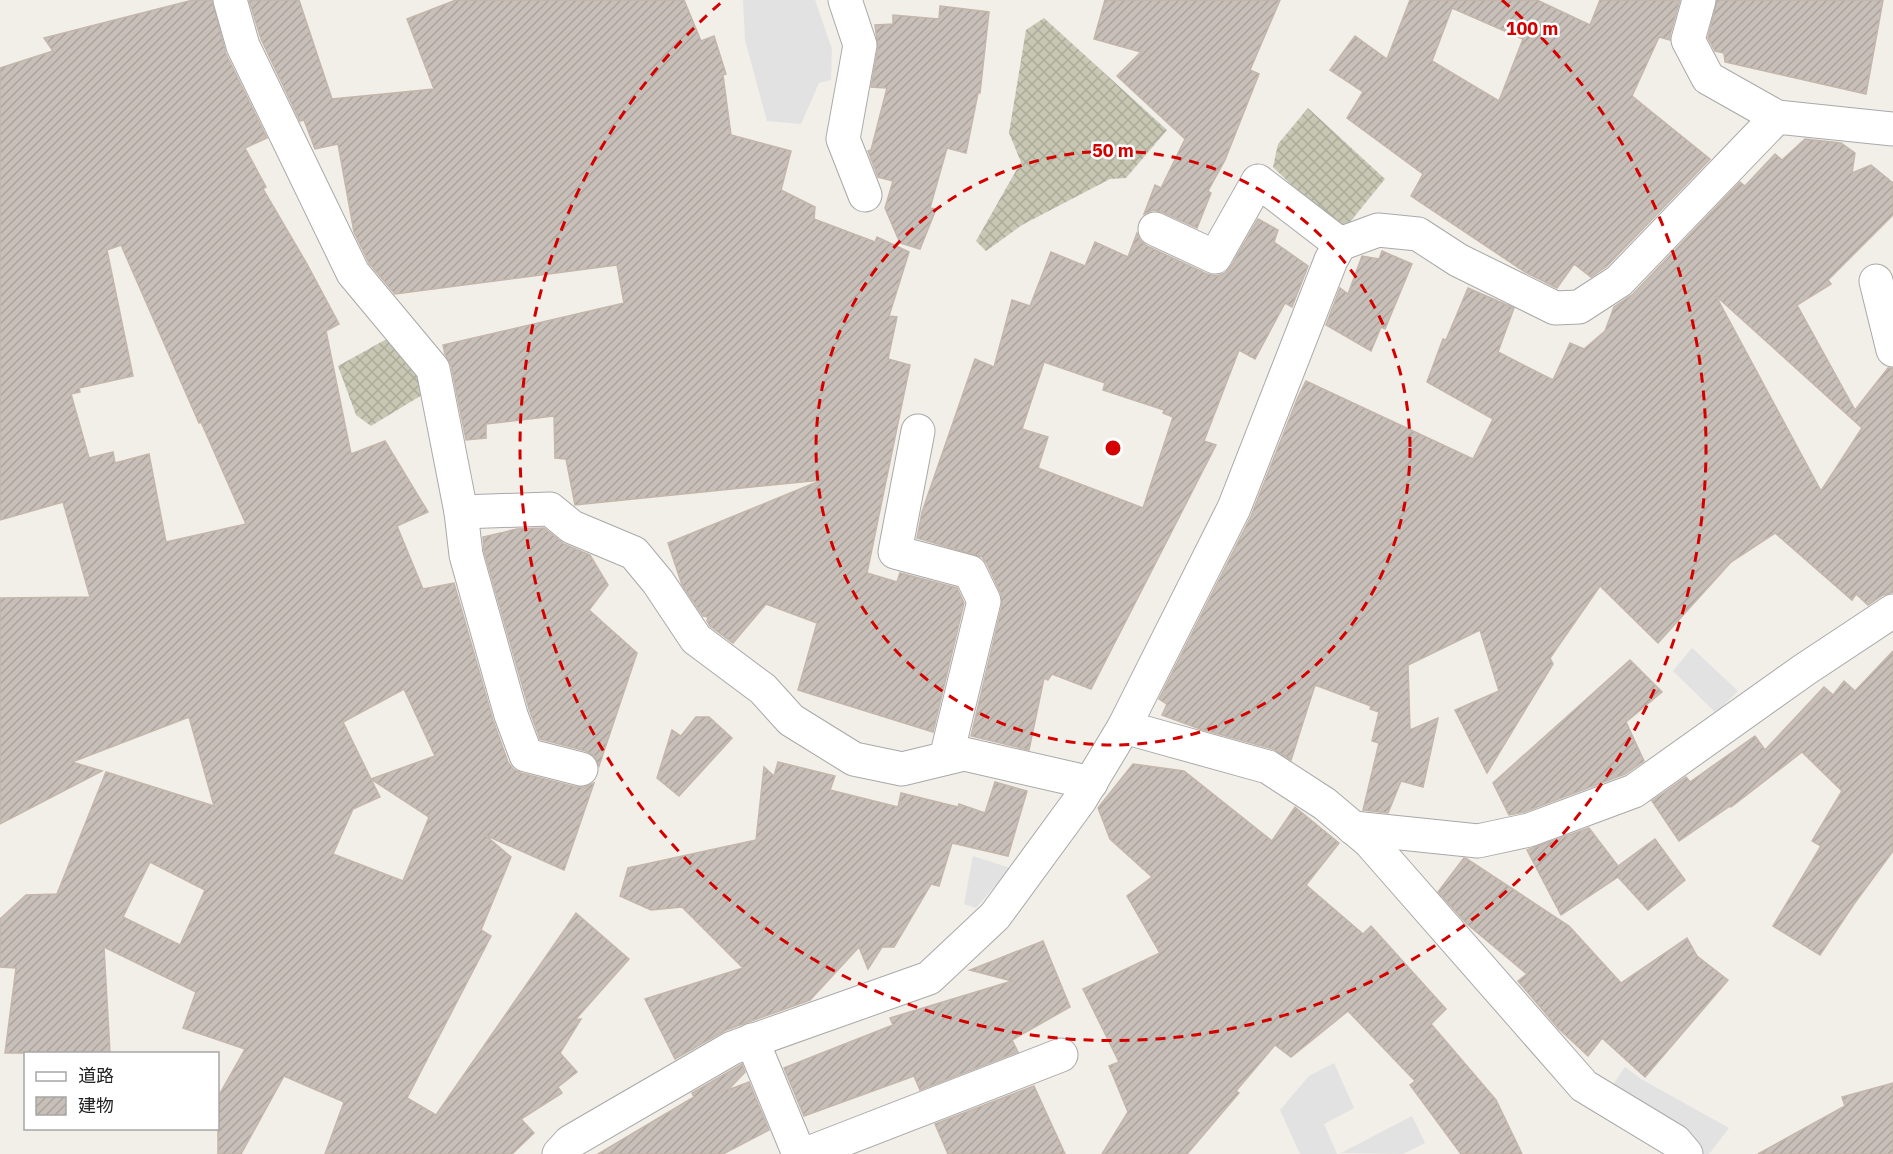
<svg xmlns="http://www.w3.org/2000/svg" width="1893" height="1154" font-family="'IBM Plex Sans','Noto Sans JP',sans-serif">
	<defs>
		<pattern id="construction-cross-hatch" width="8" height="8" patternUnits="userSpaceOnUse" patternTransform="scale(1.5)"><rect width="8" height="8" fill="#c7c7b4"/><path d="M0 0l8 8M0 8l8-8" fill="none" stroke="#abab9a"/></pattern>
		<pattern id="building-hatch" width="6" height="6" patternUnits="userSpaceOnUse" patternTransform="scale(1.5)"><rect width="6" height="6" fill="#c7bfb8"/><path d="M-1 1l2-2M0 6l6-6M5 7l2-2" fill="none" stroke="#aba49e"/></pattern>
	</defs>
	<rect width="100%" height="100%" fill="#f2efe9"/>
	<!-- construction -->
	<g fill="url(#construction-cross-hatch)">
		<polygon points="1044,18 1167,130 1126,178 1110,179 1022,225 986,251 976,241 1021,162 1009,133 1026,30"/>
		<polygon points="1308,108 1385,179 1341,233 1273,167 1278,144"/>
		<polygon points="392,336 420,378 422,395 371,426 356,415 338,366"/>
	</g>
	<!-- parking -->
	<g fill="#e2e2e2">
		<polygon points="743,0 815,0 832,49 831,80 819,83 801,124 767,121 745,40"/>
		<polygon points="1692,648 1738,691 1716,713 1673,671"/>
		<polygon points="973,856 1010,868 976,908 964,904"/>
		<polygon points="1334,1063 1354,1108 1324,1124 1337,1154 1300,1154 1280,1110 1309,1076"/>
		<polygon points="1625,1067 1641,1079 1729,1128 1709,1154 1703,1154 1666,1123 1612,1086"/>
		<polygon points="1412,1116 1425,1143 1403,1154 1341,1153"/>
	</g>
	<!-- building -->
	<g fill="url(#building-hatch)" stroke="#c4b6ab" stroke-width="1.5" fill-rule="evenodd">
		<path d="M 193,0 L 212,0 L 226,54 L 267,138 L 245,148 L 266,187 L 263,189 L 307,264 L 339,324 L 326,331 L 351,454 L 385,441 L 428,512 L 397,526 L 423,589 L 454,583 L 493,720 L 508,762 L 513,769 L 521,773 L 576,787 L 585,787 L 594,783 L 564,870 L 485,835 L 511,857 L 481,930 L 491,936 L 407,1098 L 436,1115 L 576,913 L 629,959 L 575,1020 L 581,1019 L 560,1053 L 577,1072 L 558,1087 L 562,1093 L 521,1119 L 534,1133 L 512,1154 L 325,1154 L 344,1102 L 284,1076 L 241,1154 L 218,1154 L 218,1097 L 245,1049 L 183,1028 L 196,992 L 104,947 L 110,1053 L 5,1053 L 16,968 L 0,967 L 0,919 L 26,895 L 57,894 L 106,772 L 214,806 L 189,717 L 72,762 L 102,771 L 0,824 L 0,598 L 90,597 L 63,502 L 0,520 L 0,68 L 53,51 L 44,38 ZM 121,245 L 199,423 L 201,422 L 246,524 L 166,542 L 149,454 L 115,463 L 113,452 L 89,458 L 71,394 L 80,392 L 79,388 L 133,376 L 107,250 ZM 404,689 L 435,756 L 371,779 L 343,722 ZM 371,779 L 429,817 L 403,881 L 333,854 L 353,809 L 380,797 ZM 150,862 L 205,890 L 180,945 L 123,917 Z"/>
		<polygon points="249,0 299,0 332,99 434,89 407,19 456,0 684,0 701,41 714,36 726,74 723,75 731,135 791,151 781,190 815,207 814,219 875,242 877,237 909,252 889,316 897,317 888,359 910,365 867,573 897,582 900,573 957,588 964,603 933,732 798,690 817,623 766,604 733,643 710,626 707,621 708,617 703,616 682,585 668,543 822,480 575,505 566,459 555,458 554,416 486,424 486,438 466,440 451,365 445,354 443,345 624,303 617,265 395,294 369,263 354,232 338,144 315,149 304,120 300,121 261,39"/>
		<polygon points="1105,0 1280,0 1250,70 1259,74 1225,160 1208,191 1211,193 1197,228 1162,212 1153,210 1144,214 1155,185 1161,188 1185,139 1117,76 1141,52 1094,39"/>
		<path d="M 1410,0 L 1537,0 L 1590,25 L 1600,0 L 1680,0 L 1670,35 L 1670,40 L 1659,37 L 1632,96 L 1710,159 L 1607,266 L 1591,277 L 1574,264 L 1557,288 L 1525,272 L 1411,196 L 1423,174 L 1347,118 L 1363,92 L 1330,70 L 1355,36 L 1387,59 ZM 1452,8 L 1523,39 L 1499,101 L 1432,61 Z"/>
		<polygon points="1717,0 1883,0 1866,94 1725,62 1724,53 1715,51 1708,38"/>
		<polygon points="940,6 989,12 980,93 978,93 966,153 947,148 930,208 936,209 920,249 900,243 885,208 893,181 878,177 868,151 871,150 887,88 871,87 878,48 875,25 893,24 893,15 939,19"/>
		<path d="M 1805,139 L 1841,143 L 1855,153 L 1852,173 L 1871,165 L 1893,183 L 1893,215 L 1828,280 L 1831,284 L 1797,305 L 1855,410 L 1888,368 L 1893,368 L 1893,592 L 1883,595 L 1868,605 L 1856,594 L 1852,600 L 1775,533 L 1731,562 L 1658,643 L 1600,586 L 1550,658 L 1553,664 L 1487,773 L 1455,710 L 1499,691 L 1480,630 L 1408,665 L 1410,730 L 1438,718 L 1423,787 L 1401,781 L 1388,813 L 1363,810 L 1379,743 L 1372,741 L 1379,712 L 1370,709 L 1371,706 L 1315,685 L 1291,760 L 1273,749 L 1200,729 L 1162,715 L 1167,704 L 1159,699 L 1251,516 L 1298,397 L 1306,381 L 1473,459 L 1493,419 L 1427,382 L 1443,339 L 1446,340 L 1468,288 L 1514,308 L 1498,352 L 1553,380 L 1570,343 L 1584,349 L 1605,331 L 1614,307 L 1633,294 L 1740,182 L 1745,186 L 1775,154 L 1782,160 ZM 1716,296 L 1862,428 L 1821,491 Z"/>
		<path d="M 1258,219 L 1278,230 L 1274,242 L 1308,266 L 1292,307 L 1285,303 L 1255,359 L 1239,350 L 1204,441 L 1216,445 L 1091,689 L 1052,674 L 1048,680 L 1044,678 L 1029,750 L 971,736 L 1002,605 L 1001,594 L 987,564 L 982,557 L 917,538 L 922,512 L 975,359 L 994,367 L 1012,300 L 1030,306 L 1051,252 L 1085,266 L 1095,242 L 1128,257 L 1137,233 L 1140,240 L 1147,246 L 1207,274 L 1217,276 L 1225,273 L 1231,266 ZM 1044,362 L 1105,383 L 1103,390 L 1164,410 L 1163,413 L 1173,417 L 1143,508 L 1038,468 L 1048,437 L 1022,429 Z"/>
		<polygon points="1382,251 1412,264 1385,329 1381,327 1371,351 1326,325 1340,288 1348,294 1362,256 1379,259"/>
		<polygon points="544,528 564,544 590,555 608,585 589,610 637,653 599,766 594,756 586,751 540,739 529,709 484,551 483,537 517,529"/>
		<polygon points="1893,651 1893,851 1854,904 1820,955 1773,926 1821,846 1812,841 1842,791 1802,752 1731,807 1730,806 1679,841 1652,801 1686,777 1690,782 1755,736 1765,750 1824,687 1833,695 1844,681 1855,691"/>
		<polygon points="1630,660 1662,692 1626,722 1644,761 1625,774 1524,812 1509,815 1493,783"/>
		<polygon points="696,717 709,717 732,738 679,796 657,778 672,730 681,736"/>
		<polygon points="778,762 835,776 830,790 898,807 901,793 958,807 959,804 985,813 995,782 1027,791 1008,856 952,843 939,886 931,884 894,947 882,947 868,969 859,947 810,1000 726,1030 675,1059 645,999 743,968 682,907 651,910 620,896 628,868 756,840 764,767 774,776"/>
		<polygon points="1133,764 1184,771 1272,841 1295,807 1339,843 1306,885 1363,934 1371,926 1446,1009 1431,1024 1496,1100 1522,1154 1461,1154 1410,1085 1415,1081 1348,1011 1291,1057 1275,1045 1236,1091 1239,1093 1187,1154 1102,1154 1128,1112 1109,1066 1119,1062 1083,989 1160,953 1127,896 1152,877 1110,839 1098,808"/>
		<polygon points="1589,828 1618,866 1655,839 1685,880 1648,910 1618,877 1561,915 1527,850"/>
		<polygon points="1464,858 1467,859 1569,926 1621,983 1687,938 1697,956 1728,980 1645,1077 1602,1038 1588,1056 1558,1028 1518,981 1527,974 1467,924 1438,892"/>
		<polygon points="1043,941 1070,1007 1012,1040 1018,1052 920,1090 914,1076 804,1116 784,1068 893,1025 890,1018 1012,981 970,970"/>
		<polygon points="742,1064 745,1072 728,1090 749,1082 769,1130 723,1154 598,1154 694,1097 692,1093"/>
		<polygon points="1893,1083 1893,1154 1758,1154 1845,1106 1842,1097"/>
		<polygon points="1034,1086 1065,1154 948,1154 935,1124"/>
	</g>
	<g fill="none" stroke-linecap="round" stroke-linejoin="round">
		<defs>
			<g id="street">
				<polyline points="230,0 243,46 353,273 433,369 461,512 466,555 511,715 526,755 581,769"/>
				<polyline points="845,0 860,45 843,139 865,195"/>
				<polyline points="1699,0 1688,40 1708,78 1777,117"/>
				<polyline points="1155,229 1215,257 1258,181 1340,244"/>
				<polyline points="1876,281 1893,350"/>
				<polyline points="918,431 895,552 970,572 984,601 946,758"/>
				<polyline points="461,512 550,509 572,527 634,553 658,582 696,639 763,689 791,720 854,759 902,769 964,754 1091,783"/>
				<polyline points="1124,727 1268,767 1325,804 1370,842 1584,1086 1675,1141 1686,1154"/>
				<polyline points="1353,828 1478,841 1529,830 1634,791 1804,670 1893,611"/>
				<polyline points="752,1040 799,1154"/>
				<polyline points="559,1154 570,1142 732,1048 929,978 995,916 1080,800 1124,727 1234,508 1331,260 1340,244 1378,230 1418,234 1458,260 1555,308 1579,307 1619,281 1777,117 1893,129"/>
				<polyline points="806,1154 1061,1055"/>
			</g>
		</defs>
		<!-- street casing -->
		<use href="#street" stroke="#a9a9a9" stroke-width="35"/>
		<!-- street -->
		<use href="#street" stroke="#fff" stroke-width="33"/>
	</g>
	<!-- distance rings -->
	<g fill="none" stroke="#d40000" stroke-width="3" stroke-dasharray="10 8">
		<circle cx="1113" cy="448" r="297"/>
		<path d="M1502 0A593 593 0 1 1 724 0"/>
	</g>
	<circle cx="1113" cy="448" r="9" fill="#d40000" stroke="#fff" stroke-width="3"/>
	<g font-size="18" text-anchor="middle" font-weight="bold" fill="#d40000" stroke="#fff" stroke-width="5" stroke-linejoin="round" paint-order="stroke">
		<text x="1532" y="35">100 m</text>
		<text x="1113" y="157">50 m</text>
	</g>
	<!-- legend -->
	<rect x="24" y="1052" width="195" height="78" fill="#ffffff" stroke="#a7a7a7" stroke-width="1.5"/>
	<rect x="36" y="1072" width="30" height="9" fill="#ffffff" stroke="#a7a7a7" stroke-width="1.5"/>
	<text x="78" y="1082" font-size="18" fill="#222222">道路</text>
	<rect x="36" y="1097" width="30" height="18" fill="url(#building-hatch)" stroke="#a7a7a7" stroke-width="1.5"/>
	<text x="78" y="1112" font-size="18" fill="#222222">建物</text>
</svg>
